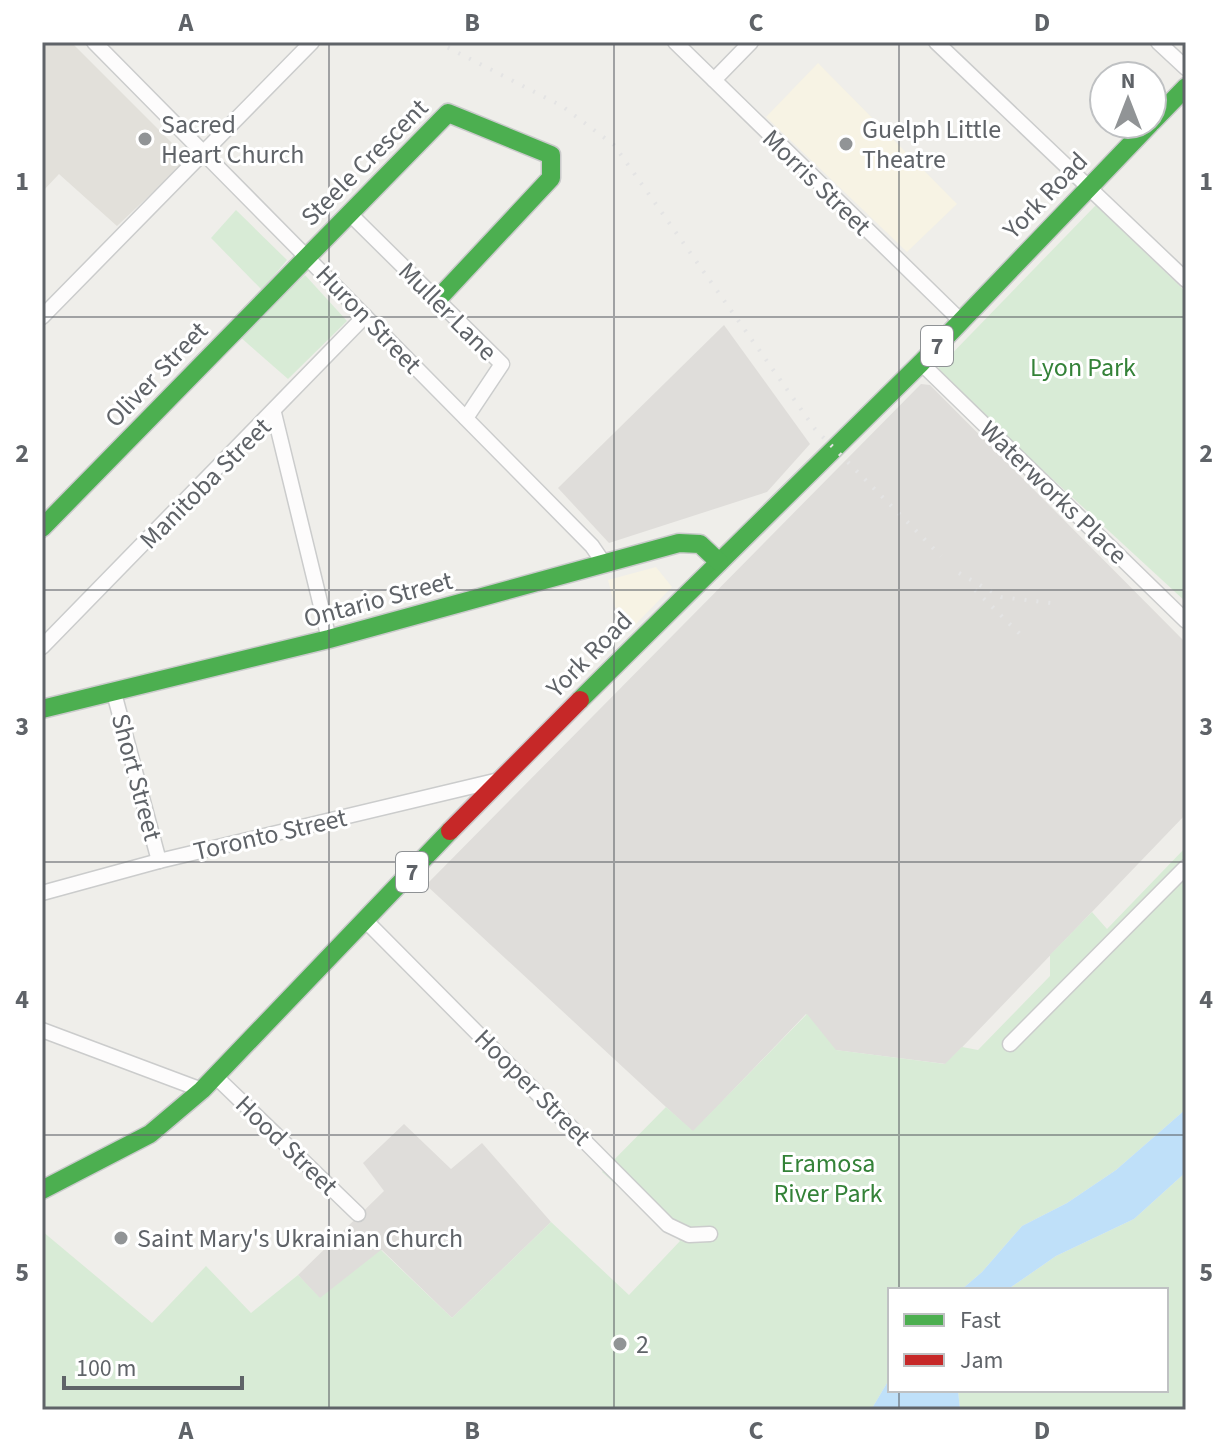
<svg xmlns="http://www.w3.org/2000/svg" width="1228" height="1452" font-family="'Source Sans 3',sans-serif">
	<rect width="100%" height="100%" fill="#efeeea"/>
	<!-- commercial -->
	<g fill="#f7f3e4">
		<polygon points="818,63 957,204 907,252 766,117"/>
		<polygon points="656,567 672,587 635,625 615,607 608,580"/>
	</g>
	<!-- industrial -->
	<g fill="#dfddda">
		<polygon points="724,325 810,444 767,492 609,543 558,488"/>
		<polygon points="921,384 930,385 1186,643 1186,814 946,1064 835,1050 806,1014 693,1132 426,885"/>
		<polygon points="404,1124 451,1169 482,1143 551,1222 452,1318 382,1250 320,1299 298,1275 384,1191 363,1163"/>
	</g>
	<!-- education -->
	<polygon fill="#e2e0da" points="42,42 71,42 188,159 117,226 59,174 42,192"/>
	<!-- green -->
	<g fill="#d8ebd6">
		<polygon points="1096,205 1186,292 1186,602 958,392 938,368"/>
		<polygon points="236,210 287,260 262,290 211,238"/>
		<polygon points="305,275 347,321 288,379 239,336"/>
		<polygon points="1186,847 1186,1109 1116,1170 1067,1203 1022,1226 982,1272 961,1290 890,1290 890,1378 871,1410 42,1410 42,1231 152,1323 206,1266 251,1313 298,1275 320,1298 381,1250 452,1318 551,1222 629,1295 680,1241 602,1172 666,1107 693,1131 807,1014 836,1050 945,1064 962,1047 978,1050 1050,976 1050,955 1092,912 1107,929"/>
		<polygon points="1186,1172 1186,1410 960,1410 958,1390 1166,1390 1166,1290 1007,1290 1056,1256 1134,1219"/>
	</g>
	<!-- water -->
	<g fill="#bfe0f9">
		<polygon points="1186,1109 1186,1172 1134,1219 1056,1256 1007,1290 961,1290 982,1272 1022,1226 1067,1203 1116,1170"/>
		<polygon points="890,1378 890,1390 958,1390 960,1410 871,1410"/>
	</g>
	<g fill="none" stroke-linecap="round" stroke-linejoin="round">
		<defs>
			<g id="street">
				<polyline points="94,42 592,546 605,565"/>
				<polyline points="675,42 961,321"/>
				<polyline points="936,42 1186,280"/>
				<polyline points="1158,42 1186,68"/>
				<polyline points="714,80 751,42"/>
				<polyline points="349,213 502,364 466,418"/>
				<polyline points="42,317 312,42"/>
				<polyline points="921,363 1186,621"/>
				<polyline points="274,413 329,639"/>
				<polyline points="42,647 365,316"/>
				<polyline points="114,693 159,861"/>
				<polyline points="42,893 159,861 499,780"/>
				<polyline points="365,920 668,1225 689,1235 710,1234"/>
				<polyline points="42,1030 202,1090"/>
				<polyline points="1010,1044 1186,867"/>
				<polyline points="215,1076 358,1214"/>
			</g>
			<g id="fast">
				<polyline points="1152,122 1186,87"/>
				<polyline points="42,528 448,113 551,155 551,178 437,300"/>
				<polyline points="580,700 921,363 1150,124"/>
				<polyline points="42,709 329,639 679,543 700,544 719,562"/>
				<polyline points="42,1190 150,1134 202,1090 450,831"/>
			</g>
			<polyline id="jam" points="450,831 580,700"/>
		</defs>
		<!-- street casing -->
		<use href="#street" stroke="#cbcccc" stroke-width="17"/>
		<!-- fast casing -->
		<use href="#fast" stroke="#cacacb" stroke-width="21"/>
		<!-- jam casing -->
		<use href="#jam" stroke="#cacacb" stroke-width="21"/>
		<!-- street -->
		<use href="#street" stroke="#fdfcfc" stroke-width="14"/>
		<!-- fast -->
		<use href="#fast" stroke="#4caf50" stroke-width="18"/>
		<!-- jam -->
		<use href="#jam" stroke="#c62828" stroke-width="18"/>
		<!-- rail -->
		<g stroke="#e4e4e4" stroke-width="4" stroke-dasharray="2 10" stroke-linecap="butt">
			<polyline points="437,42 562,106 614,145 815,429 941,556"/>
			<polyline points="959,573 1001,597 1059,604"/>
			<polyline points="975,590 1022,636"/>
		</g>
	</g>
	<!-- grid -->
	<path fill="none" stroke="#5f6368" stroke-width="2" stroke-opacity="0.55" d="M 329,42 L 329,1410M 614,42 L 614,1410M 899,42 L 899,1290M 42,317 L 1186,317M 42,590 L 1186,590M 42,862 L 1186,862M 42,1135 L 1186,1135M 899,1390 L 899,1410"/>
	<!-- markers -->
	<g fill="#919496" stroke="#fff" stroke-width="3">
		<circle cx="145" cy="139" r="8"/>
		<circle cx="846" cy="144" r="8"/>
		<circle cx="121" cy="1238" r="8"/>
		<circle cx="620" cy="1344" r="8"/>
	</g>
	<g text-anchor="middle" stroke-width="6" stroke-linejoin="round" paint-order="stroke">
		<!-- shield labels -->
		<g fill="#fff" stroke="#8f9295" stroke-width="2">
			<rect x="921" y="326" width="32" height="40" rx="6"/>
			<rect x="396" y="852" width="32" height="40" rx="6"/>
		</g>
		<g font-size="24" font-weight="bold" fill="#5f6368">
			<text x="937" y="354">7</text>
			<text x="412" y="880">7</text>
		</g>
		<!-- poi labels -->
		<g font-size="26" fill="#5f6368" stroke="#fff" text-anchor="start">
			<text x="161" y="133">Sacred<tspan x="161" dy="30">Heart Church</tspan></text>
			<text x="862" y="138">Guelph Little<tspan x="862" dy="30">Theatre</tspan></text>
			<text x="137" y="1247">Saint Mary's Ukrainian Church</text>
			<text x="636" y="1353">2</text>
		</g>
		<!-- street labels -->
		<g font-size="26" fill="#5f6368" stroke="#fff">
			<text transform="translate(364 162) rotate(-45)" y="9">Steele Crescent</text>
			<text transform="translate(817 182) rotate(44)" y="9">Morris Street</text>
			<text transform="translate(1045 195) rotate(-46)" y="9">York Road</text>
			<text transform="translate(448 311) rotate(45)" y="9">Muller Lane</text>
			<text transform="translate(369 319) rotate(46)" y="9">Huron Street</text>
			<text transform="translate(156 374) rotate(-46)" y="9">Oliver Street</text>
			<text transform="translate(205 483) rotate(-45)" y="9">Manitoba Street</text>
			<text transform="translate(1054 492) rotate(44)" y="9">Waterworks Place</text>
			<text transform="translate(378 599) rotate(-15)" y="9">Ontario Street</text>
			<text transform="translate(589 654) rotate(-45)" y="9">York Road</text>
			<text transform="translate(137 777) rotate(75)" y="9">Short Street</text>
			<text transform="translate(270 834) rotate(-13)" y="9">Toronto Street</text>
			<text transform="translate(533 1087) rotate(45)" y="9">Hooper Street</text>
			<text transform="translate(287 1145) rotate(44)" y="9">Hood Street</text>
		</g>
		<!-- park labels -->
		<g font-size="26" fill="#348238" stroke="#fff">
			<text x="1083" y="376">Lyon Park</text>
			<text x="828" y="1172">Eramosa<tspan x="828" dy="30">River Park</tspan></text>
		</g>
	</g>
	<!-- border -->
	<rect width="1228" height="1452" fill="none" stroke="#ffffff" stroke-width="88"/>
	<!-- legend -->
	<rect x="888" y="1288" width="280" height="104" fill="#ffffff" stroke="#bfc1c3" stroke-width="2"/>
	<rect x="904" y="1314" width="40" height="12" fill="#4caf50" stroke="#bfc1c3" stroke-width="2"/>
	<text x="960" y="1328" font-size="24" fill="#5f6368">Fast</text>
	<rect x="904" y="1354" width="40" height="12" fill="#c62828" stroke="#bfc1c3" stroke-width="2"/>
	<text x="960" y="1368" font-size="24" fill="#5f6368">Jam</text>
	<!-- north arrow -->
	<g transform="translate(1128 100)"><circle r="38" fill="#ffffff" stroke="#bfc1c3" stroke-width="2"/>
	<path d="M0-6L14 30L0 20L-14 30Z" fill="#919496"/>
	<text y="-12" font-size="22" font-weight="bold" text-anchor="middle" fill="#5f6368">N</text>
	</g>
	<!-- scale -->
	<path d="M64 1376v12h178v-12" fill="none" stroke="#5f6368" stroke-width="4"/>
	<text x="76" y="1376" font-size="24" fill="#5f6368" stroke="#ffffff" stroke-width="6" paint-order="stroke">100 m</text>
	<rect x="44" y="44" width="1140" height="1364" fill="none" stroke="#5f6368" stroke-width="3"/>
	<g font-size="26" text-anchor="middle" font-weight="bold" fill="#5f6368">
		<text x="186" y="31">A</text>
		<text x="472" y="31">B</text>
		<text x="756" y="31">C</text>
		<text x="1042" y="31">D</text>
		<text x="22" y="190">1</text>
		<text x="1206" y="190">1</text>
		<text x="22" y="462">2</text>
		<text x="1206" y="462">2</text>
		<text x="22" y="735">3</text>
		<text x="1206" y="735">3</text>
		<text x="22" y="1008">4</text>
		<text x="1206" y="1008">4</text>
		<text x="22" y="1281">5</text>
		<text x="1206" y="1281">5</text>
		<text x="186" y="1439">A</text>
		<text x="472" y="1439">B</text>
		<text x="756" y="1439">C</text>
		<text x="1042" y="1439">D</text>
	</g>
</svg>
